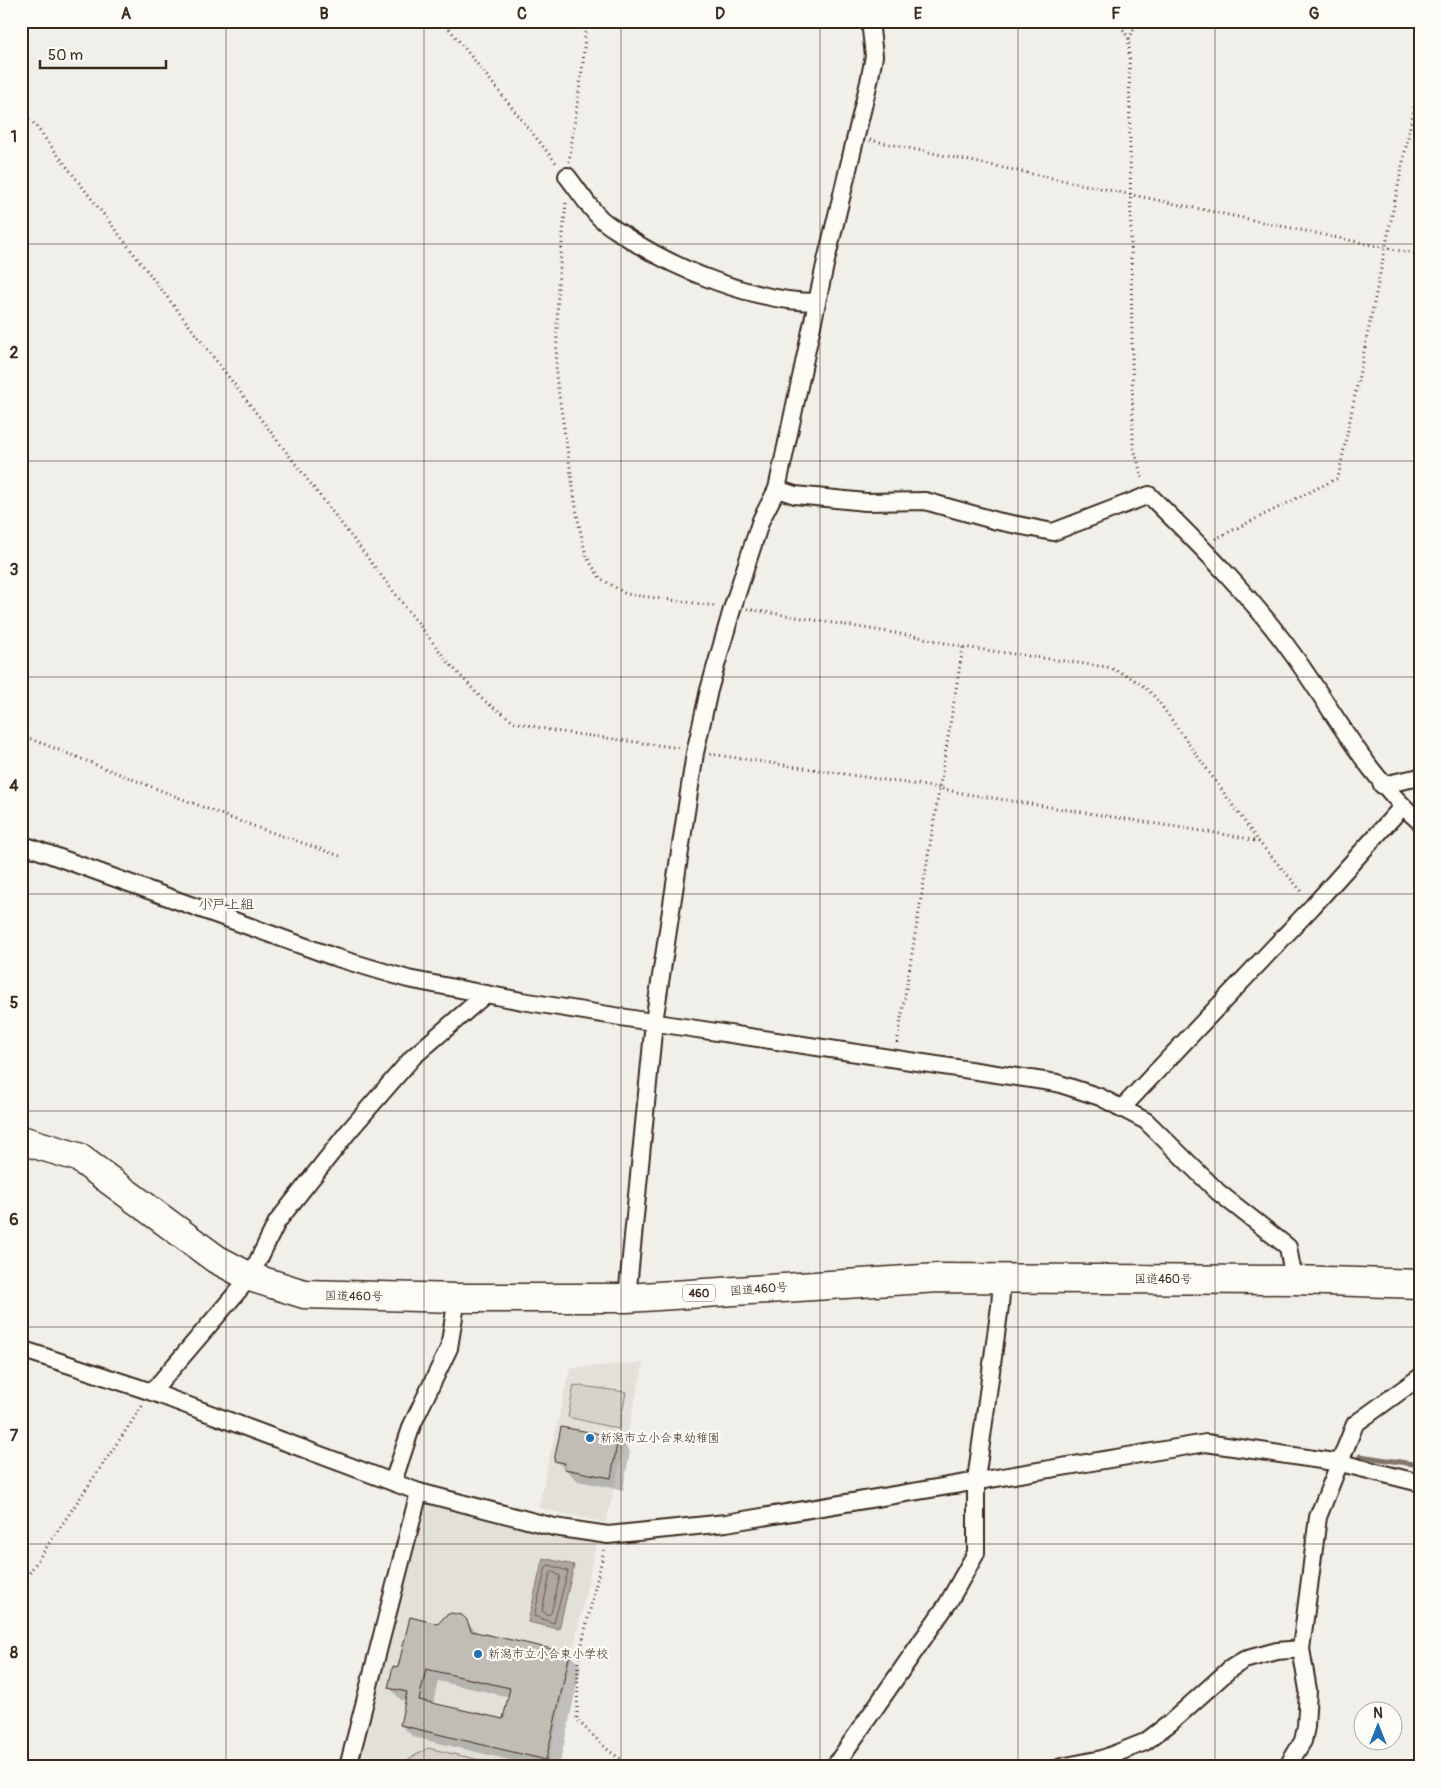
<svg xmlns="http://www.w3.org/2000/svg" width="1441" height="1788" font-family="Pangolin,'Klee One',sans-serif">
	<rect width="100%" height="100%" fill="#f1efea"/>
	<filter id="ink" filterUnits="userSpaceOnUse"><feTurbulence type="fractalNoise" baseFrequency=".02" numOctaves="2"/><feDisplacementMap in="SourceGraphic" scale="10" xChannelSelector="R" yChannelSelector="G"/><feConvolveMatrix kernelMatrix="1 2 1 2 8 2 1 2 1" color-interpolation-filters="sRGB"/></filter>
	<g filter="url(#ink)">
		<!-- built -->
		<g fill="#e3e0da">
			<polygon points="644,1363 606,1523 538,1508 570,1368"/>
			<polygon points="422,1501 597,1541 547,1767 356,1767"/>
		</g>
		<!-- green -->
		<g fill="#d7d2cc" stroke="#897e75">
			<polygon points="574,1385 626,1392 619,1429 568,1417"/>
			<polygon points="428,1748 510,1767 395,1767"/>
		</g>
		<!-- water -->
		<polygon fill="#aea69f" stroke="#80746b" points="543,1558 574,1565 559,1629 528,1622"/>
		<!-- shadow -->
		<g fill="#0003" fill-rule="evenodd">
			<polygon points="618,1438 630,1451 623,1490 578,1481 556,1461"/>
			<path d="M 466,1621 L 479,1634 L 569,1654 L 581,1666 L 559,1767 L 539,1767 L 413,1737 L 401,1725 L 406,1701 L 401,1700 L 389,1687 L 439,1625 ZM 438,1681 L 510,1697 L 504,1721 L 433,1704 Z"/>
		</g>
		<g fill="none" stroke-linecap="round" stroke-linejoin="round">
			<!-- shore -->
			<g stroke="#695c52" stroke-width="1">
				<polygon points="549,1565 568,1571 554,1623 534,1616 546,1567"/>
				<polygon points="553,1572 560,1576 551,1613 549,1615 542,1611 550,1574"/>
			</g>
			<!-- stream -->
			<polyline stroke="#80746b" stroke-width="5" points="1360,1456 1420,1465"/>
		</g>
		<!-- building -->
		<g fill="#c1bcb4" stroke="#3b2a1e" fill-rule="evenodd">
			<polygon points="561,1427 618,1437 611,1478 564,1469 565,1463 554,1461"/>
			<path d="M 451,1613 L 462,1615 L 467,1620 L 471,1631 L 570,1653 L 546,1760 L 400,1725 L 407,1692 L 388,1688 L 393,1666 L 398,1667 L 410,1617 L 438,1624 L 445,1616 ZM 426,1669 L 510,1688 L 503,1719 L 419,1700 Z"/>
		</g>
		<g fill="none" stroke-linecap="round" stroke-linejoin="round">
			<defs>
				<g id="minor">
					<path d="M 567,176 C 578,190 588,206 600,218 C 606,224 615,229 622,234 C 673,269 755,302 817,302"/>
					<path d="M 777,489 L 795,495 L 866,502 L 925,501 L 997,521 L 1053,532 L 1149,495 C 1201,546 1252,597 1294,656 C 1335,713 1367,776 1420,822"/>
					<polyline points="1382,785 1420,777"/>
					<polyline points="21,844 334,957 408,979 522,1001 670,1025 1057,1083 1100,1097 1146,1121 1218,1192 1288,1247 1294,1280"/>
					<polyline points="1121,1109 1313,906 1402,807"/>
					<polyline points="627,1298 654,1022 695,753 709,690 733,606 761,520 777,489 825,265 869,82 874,56 870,21"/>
					<polyline points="21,1349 152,1392 419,1492 554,1527 608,1535 726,1523 1206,1443 1341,1463 1420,1483"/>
					<polyline points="152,1392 250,1277 277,1222 348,1132 413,1057 486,994"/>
					<polyline points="393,1482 412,1425 449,1348 457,1298"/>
					<polyline points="348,1767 419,1492"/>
					<polyline points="834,1767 948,1603 976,1553 976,1480 1000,1306 1002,1279"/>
					<polyline points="1061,1767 1102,1759 1145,1742 1170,1723 1230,1669 1244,1660 1277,1651 1301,1649"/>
					<polyline points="1287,1767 1303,1741 1306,1727 1308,1690 1301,1649 1318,1517 1355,1424 1420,1377"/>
				</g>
				<polyline id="trunk" points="21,1140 78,1157 216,1259 250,1277 304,1294 457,1298 627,1298 938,1278 1294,1280 1420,1284"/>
			</defs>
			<!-- minor casing -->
			<use href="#minor" stroke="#3b2a1e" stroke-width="20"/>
			<!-- trunk casing -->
			<use href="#trunk" stroke="#3b2a1e" stroke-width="31"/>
			<!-- path -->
			<g stroke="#3b2a1e" stroke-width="3" stroke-dasharray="1 4" stroke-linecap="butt">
				<polyline points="443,21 557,164"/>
				<polyline points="1118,21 1129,39 1133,445 1143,481"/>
				<polyline points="1129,39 1138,21"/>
				<polyline points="21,107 447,661 483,700 515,722 554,731 680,748"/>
				<polyline points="870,140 1420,255"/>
				<polyline points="569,162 583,63 586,21"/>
				<polyline points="566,203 558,285 556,376 578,520 586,556 600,578 626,594 716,606"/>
				<polyline points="1215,539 1338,478 1420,79"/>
				<path d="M 747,609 L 919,637 L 963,647 L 1107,667 C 1128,674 1141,683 1156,698 L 1259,842"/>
				<polyline points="21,735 233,819 343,857"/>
				<polyline points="710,754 939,788 961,793 1240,837 1259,842 1303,893"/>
				<polyline points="897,1043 963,647"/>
				<polyline points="604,1550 578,1661 577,1720 608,1750 632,1767"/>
				<polyline points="21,1585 143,1405"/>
			</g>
			<!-- minor -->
			<use href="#minor" stroke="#fdfcf7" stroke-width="16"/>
			<!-- trunk -->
			<use href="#trunk" stroke="#fdfcf7" stroke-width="28"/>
		</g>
	</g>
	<!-- grid -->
	<path fill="none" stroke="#3b2a1e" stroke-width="1" stroke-opacity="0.55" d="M 226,21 L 226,1767M 424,21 L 424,1767M 621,21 L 621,1767M 820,21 L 820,1767M 1018,21 L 1018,1767M 1215,21 L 1215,1767M 21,244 L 1420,244M 21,461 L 1420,461M 21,677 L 1420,677M 21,894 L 1420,894M 21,1111 L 1420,1111M 21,1327 L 1420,1327M 21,1544 L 1420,1544"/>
	<!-- markers -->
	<g fill="#1f6fb2" stroke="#fdfcf7" stroke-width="2">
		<circle cx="590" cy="1438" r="5"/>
		<circle cx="478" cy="1654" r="5"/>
	</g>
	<g text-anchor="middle" stroke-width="4.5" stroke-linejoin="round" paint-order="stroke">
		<!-- shield labels -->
		<rect fill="#fdfcf7" stroke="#75695f" stroke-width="1" x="683" y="1284.5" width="32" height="17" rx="4"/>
		<g font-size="11" font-weight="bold" fill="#3b2a1e">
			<text x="699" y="1297">460</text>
		</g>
		<!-- street labels -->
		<g font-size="12" fill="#3b2a1e" stroke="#fdfcf7">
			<text x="1163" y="1283">国道460号</text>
			<text transform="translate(759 1289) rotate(-4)" y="4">国道460号</text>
			<text transform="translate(354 1296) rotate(1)" y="4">国道460号</text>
		</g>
		<!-- poi labels -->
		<g font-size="12" fill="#3b2a1e" stroke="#fdfcf7" text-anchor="start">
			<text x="600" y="1442">新潟市立小合東幼稚園</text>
			<text x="488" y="1658">新潟市立小合東小学校</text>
		</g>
		<!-- neighbourhood labels -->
		<g font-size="14" fill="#3b2a1e" stroke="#fdfcf7">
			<text x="226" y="909">小戸上組</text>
		</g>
	</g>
	<!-- margin -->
	<rect width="1441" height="1788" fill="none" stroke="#fdfcf7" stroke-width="55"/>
	<!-- north arrow -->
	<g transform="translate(1378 1726)"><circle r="24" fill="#fdfcf7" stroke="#afa8a0"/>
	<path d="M0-4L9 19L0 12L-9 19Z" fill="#1f6fb2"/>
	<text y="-8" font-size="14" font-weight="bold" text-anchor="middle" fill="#3b2a1e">N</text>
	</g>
	<!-- scale -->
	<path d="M40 60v8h126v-8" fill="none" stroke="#3b2a1e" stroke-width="2.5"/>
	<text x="48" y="60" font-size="15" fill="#3b2a1e" stroke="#fdfcf7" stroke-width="4" paint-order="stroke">50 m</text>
	<rect x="28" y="28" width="1386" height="1732" fill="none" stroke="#3b2a1e" stroke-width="2"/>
	<g font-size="16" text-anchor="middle" font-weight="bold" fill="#3b2a1e">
		<text x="126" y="19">A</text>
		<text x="324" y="19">B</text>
		<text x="522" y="19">C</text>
		<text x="720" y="19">D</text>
		<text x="918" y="19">E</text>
		<text x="1116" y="19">F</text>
		<text x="1314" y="19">G</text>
		<text x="14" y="142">1</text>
		<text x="14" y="358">2</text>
		<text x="14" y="575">3</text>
		<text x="14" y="791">4</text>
		<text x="14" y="1008">5</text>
		<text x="14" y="1225">6</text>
		<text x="14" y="1441">7</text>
		<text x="14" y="1658">8</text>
	</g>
</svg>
